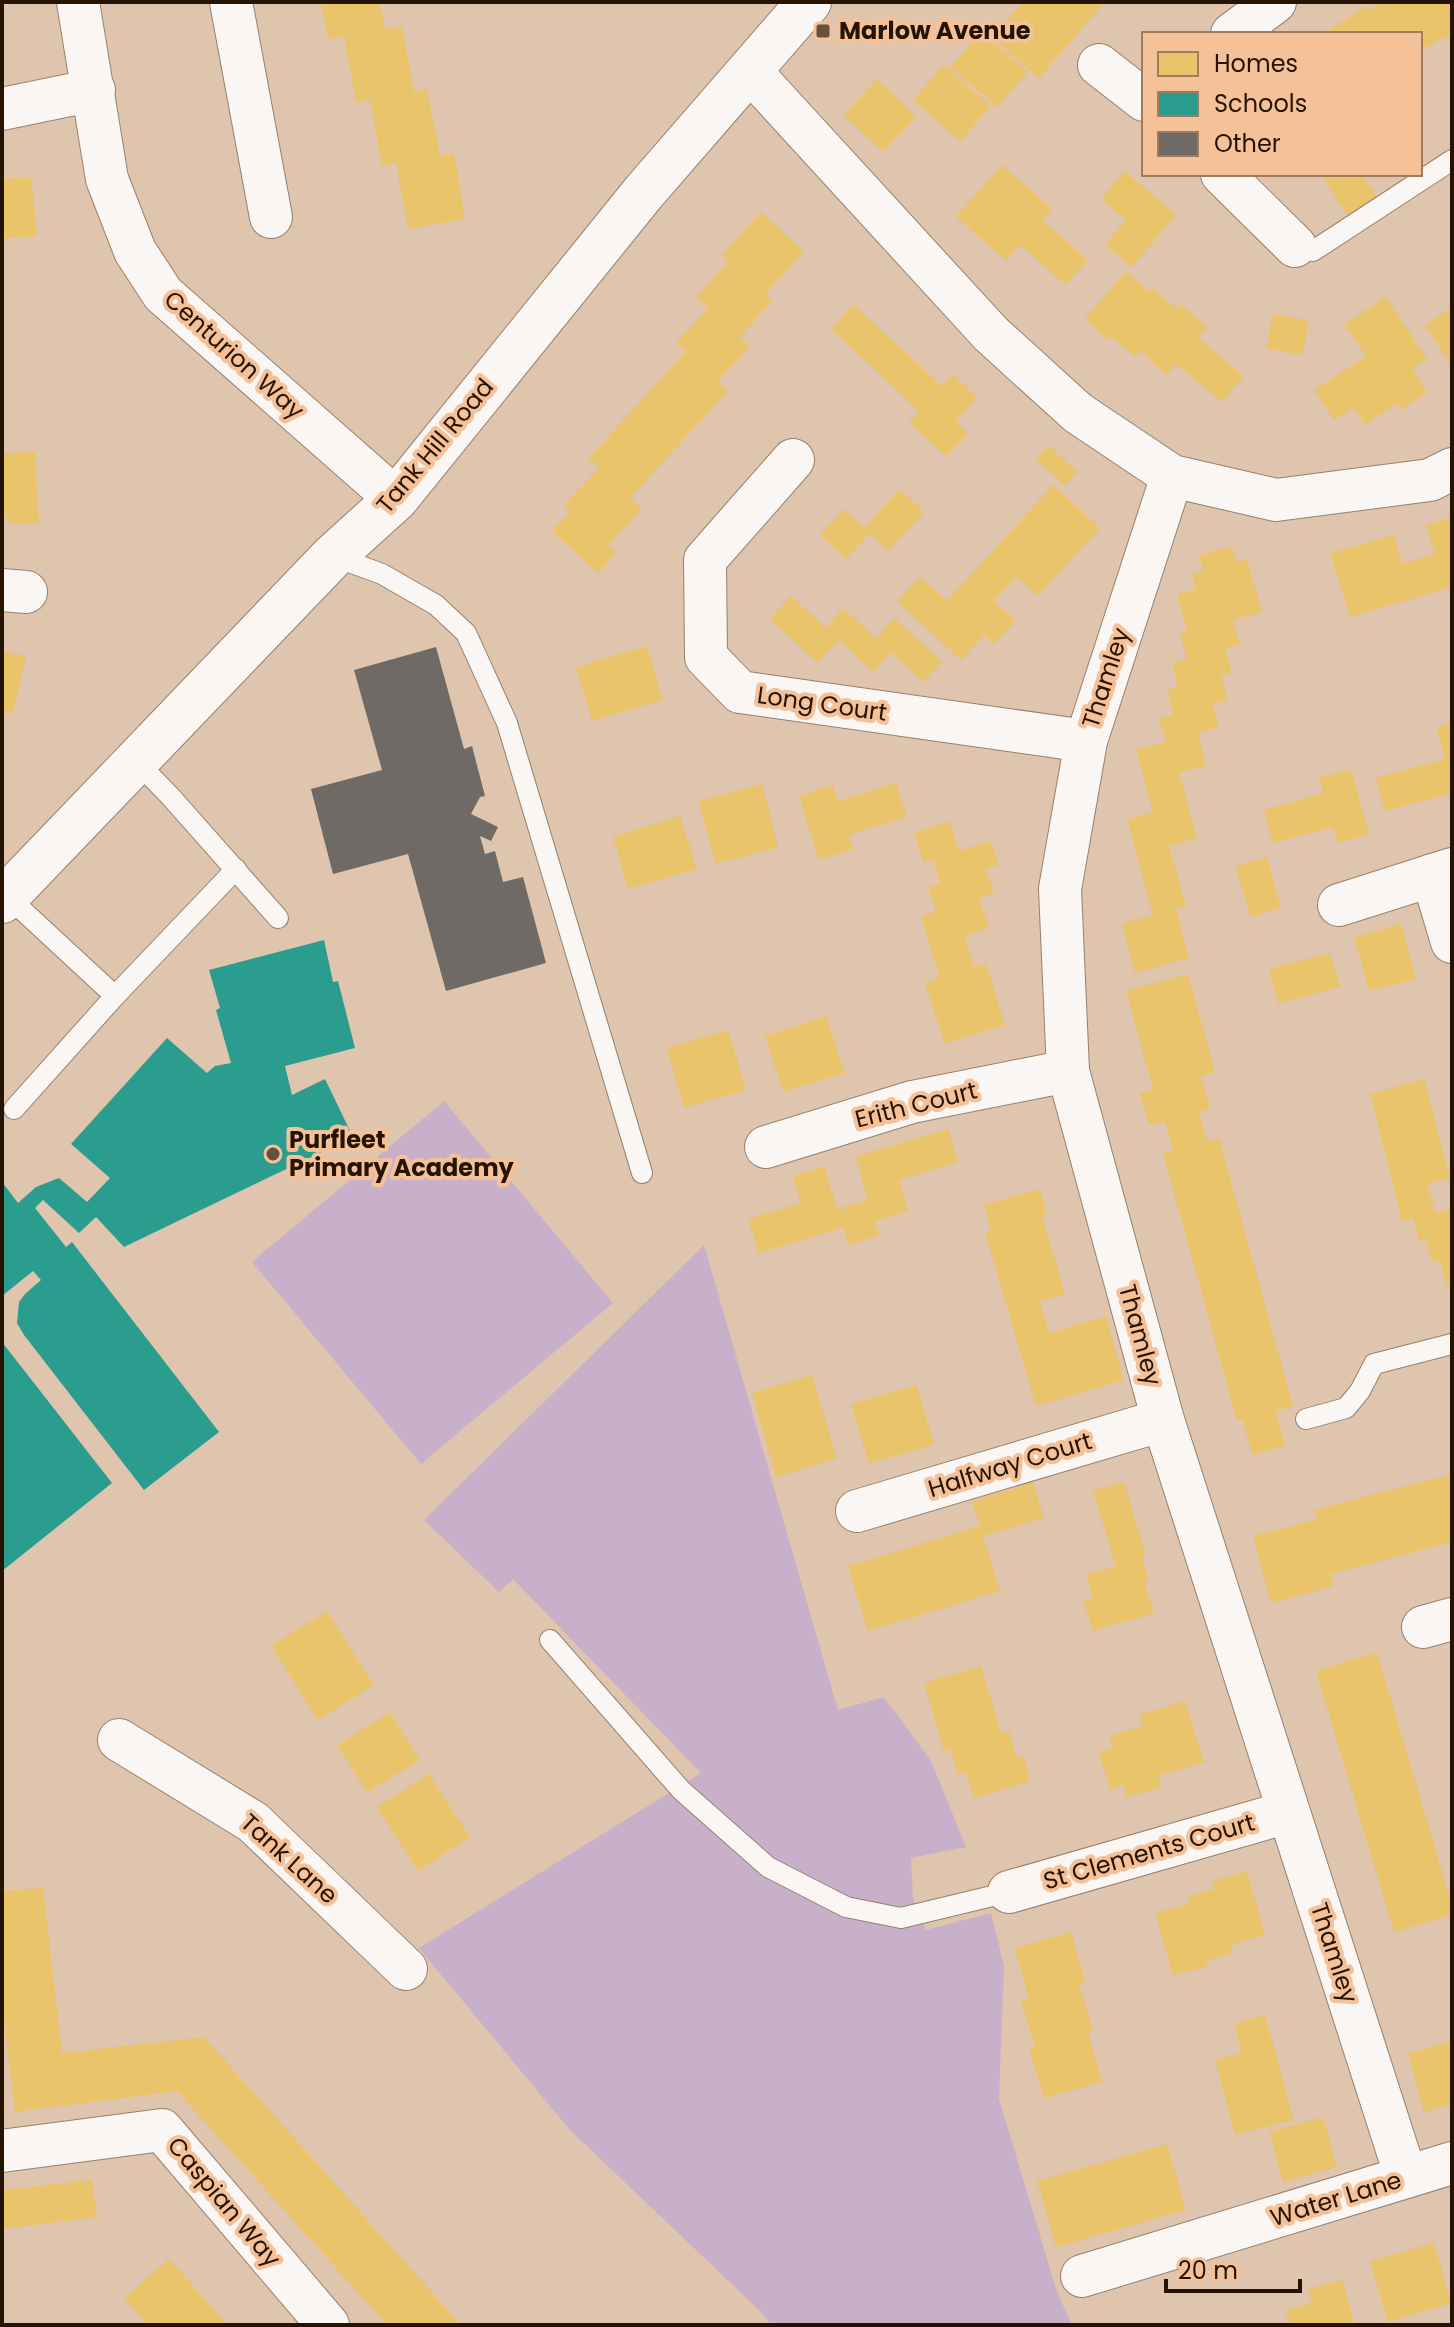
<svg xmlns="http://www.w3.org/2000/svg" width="1454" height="2327" font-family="Poppins,sans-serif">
	<rect width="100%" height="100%" fill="#dfc4ae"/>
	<!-- green -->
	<g fill="#c8b0ca">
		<polygon points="444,1101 613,1303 421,1464 252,1262"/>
		<polygon points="704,1245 838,1710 884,1697 931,1761 966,1847 911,1858 913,1898 926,1930 991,1913 1004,1966 999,2099 1057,2292 1072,2325 771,2325 761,2312 569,2129 419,1948 701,1773 513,1579 499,1592 424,1520"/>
	</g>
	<!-- homes -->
	<g fill="#e9c46a">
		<polygon points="321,2 380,2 385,29 402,26 414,92 427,89 440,155 454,153 465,219 408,229 396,163 382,166 370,100 356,102 344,37 328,39"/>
		<polygon points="1023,2 1105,2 1039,78 992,37"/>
		<polygon points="1381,2 1452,2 1452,35 1445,40 1443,37 1420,52 1420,34 1324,34 1365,6 1368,11"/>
		<polygon points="981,31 1028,72 997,107 950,67"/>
		<polygon points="944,65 991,106 960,141 913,100"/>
		<polygon points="877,79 916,117 883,152 843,115"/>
		<polygon points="1002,165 1052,209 1042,220 1088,260 1066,285 1020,245 1006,261 956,217"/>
		<polygon points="1125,171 1176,215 1132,267 1105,245 1126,220 1101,199"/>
		<polygon points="1320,174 1361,174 1377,197 1348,216"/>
		<polygon points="31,177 37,236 2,239 2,179"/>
		<polygon points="761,212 804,251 765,294 772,301 740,337 750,346 718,381 728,391 630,498 642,509 608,545 616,553 598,573 552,531 570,511 564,505 599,468 588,459 686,351 676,343 708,308 696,297 729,261 722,255"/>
		<polygon points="1126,271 1149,292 1152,288 1176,308 1180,304 1207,327 1198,338 1244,376 1222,402 1176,364 1167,375 1140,351 1135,357 1111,337 1108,340 1085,319"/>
		<polygon points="1386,297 1427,359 1412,368 1427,392 1401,410 1397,403 1365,425 1353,408 1334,420 1314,390 1366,356 1344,324"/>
		<polygon points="853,304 942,386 953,374 977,397 956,421 968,433 946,457 909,422 919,411 831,329"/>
		<polygon points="1452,307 1452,366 1425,325"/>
		<polygon points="1273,313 1309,321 1302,355 1266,348"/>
		<polygon points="1048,445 1077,472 1065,486 1036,459"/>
		<polygon points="35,452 39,523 8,524 7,516 2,516 2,453"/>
		<polygon points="1053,485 1100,528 1038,596 1017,577 994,601 1016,621 994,645 984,635 961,660 897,601 920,577 947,601"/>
		<polygon points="900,489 924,512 888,551 870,533 846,559 820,535 844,509 864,528"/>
		<polygon points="1452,517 1452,587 1350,617 1330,553 1394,535 1402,564 1435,554 1426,525"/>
		<polygon points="1232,546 1237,562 1247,559 1262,612 1233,620 1240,644 1225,649 1232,673 1221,676 1227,700 1213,704 1219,727 1198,733 1206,766 1179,773 1197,838 1169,846 1186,906 1176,909 1189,958 1135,973 1122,924 1153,915 1127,819 1153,812 1136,750 1166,742 1159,718 1173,715 1168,690 1178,687 1172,663 1187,659 1180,634 1187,632 1177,594 1196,589 1192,574 1203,571 1199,555"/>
		<polygon points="791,596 826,628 843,608 876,638 894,618 942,662 923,682 891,652 873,672 839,640 817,663 770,619"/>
		<polygon points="647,646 663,700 592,721 576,667"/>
		<polygon points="2,651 26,656 13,714 2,711"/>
		<polygon points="1452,723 1452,793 1385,811 1376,778 1445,759 1436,727"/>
		<polygon points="1351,769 1369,834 1337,843 1333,827 1273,843 1264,810 1323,793 1319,778"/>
		<polygon points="896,783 907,817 849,835 853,849 819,860 799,796 833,785 838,801"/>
		<polygon points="762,784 778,847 716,864 698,801"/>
		<polygon points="680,816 697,869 628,889 613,837"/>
		<polygon points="950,821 959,851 991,841 999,865 986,869 994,893 979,898 989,928 965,936 974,967 986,964 1005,1025 945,1044 925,983 940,978 921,916 936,911 928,887 940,883 933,859 923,862 914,833"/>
		<polygon points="1267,857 1281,908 1250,917 1236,866"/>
		<polygon points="1401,924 1416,979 1369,991 1354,937"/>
		<polygon points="1330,953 1340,987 1278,1004 1269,969"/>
		<polygon points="1188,974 1215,1072 1201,1076 1210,1109 1199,1112 1207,1141 1219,1138 1293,1406 1276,1411 1285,1446 1252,1455 1243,1420 1237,1421 1163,1153 1173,1150 1165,1121 1149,1125 1140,1093 1153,1089 1126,991"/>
		<polygon points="826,1016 845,1073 783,1092 765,1036"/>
		<polygon points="728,1030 746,1090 684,1108 667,1048"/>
		<polygon points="1424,1079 1450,1178 1428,1184 1435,1213 1452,1208 1452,1284 1446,1286 1440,1261 1432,1263 1426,1240 1419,1242 1413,1218 1402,1221 1370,1094"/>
		<polygon points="948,1129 958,1162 899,1180 908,1211 875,1221 879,1235 848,1245 843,1228 759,1253 748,1219 801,1203 793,1176 824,1166 837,1209 868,1200 855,1157"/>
		<polygon points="1040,1189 1047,1213 1042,1215 1065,1294 1040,1301 1049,1333 1106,1316 1124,1380 1036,1406 985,1232 991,1230 984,1205"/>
		<polygon points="812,1375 837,1458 776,1477 752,1393"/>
		<polygon points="916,1385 934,1444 869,1464 851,1404"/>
		<polygon points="1452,1474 1452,1542 1331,1574 1334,1586 1271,1603 1253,1536 1317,1519 1314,1510"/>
		<polygon points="1033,1482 1044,1518 983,1536 1000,1591 868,1631 848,1566 980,1526 972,1501"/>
		<polygon points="1124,1482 1146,1556 1142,1558 1149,1580 1144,1582 1154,1613 1093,1631 1083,1600 1093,1598 1086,1575 1116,1566 1093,1491"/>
		<polygon points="327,1611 374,1685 318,1720 271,1646"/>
		<polygon points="1377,1652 1452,1905 1452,1915 1394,1932 1316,1671"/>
		<polygon points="981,1666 1001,1733 1009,1731 1017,1758 1023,1756 1031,1781 974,1798 966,1773 958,1775 951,1749 944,1751 924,1683"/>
		<polygon points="1185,1701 1204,1762 1158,1776 1161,1787 1127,1797 1123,1785 1110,1789 1099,1753 1113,1748 1109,1736 1143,1726 1139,1715"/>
		<polygon points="390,1712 420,1760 367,1792 337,1745"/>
		<polygon points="429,1774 470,1837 418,1871 377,1807"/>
		<polygon points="1247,1871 1265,1935 1230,1945 1233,1953 1206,1961 1208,1966 1173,1976 1155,1913 1190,1903 1188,1896 1214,1889 1212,1881"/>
		<polygon points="43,1888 62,2053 204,2037 461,2325 387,2325 177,2091 15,2112 2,2004 2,1891"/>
		<polygon points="1071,1932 1085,1982 1079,1983 1093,2031 1088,2032 1102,2082 1044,2098 1029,2049 1035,2047 1021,2000 1028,1998 1015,1948"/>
		<polygon points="1265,2015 1294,2120 1235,2135 1215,2060 1242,2053 1234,2024"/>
		<polygon points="1452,2041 1452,2104 1424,2112 1408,2053"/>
		<polygon points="1323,2117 1337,2167 1283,2182 1269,2132"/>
		<polygon points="1167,2144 1186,2210 1056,2247 1037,2181"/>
		<polygon points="92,2180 97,2217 2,2229 2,2190"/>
		<polygon points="1434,2243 1451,2303 1388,2322 1370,2261"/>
		<polygon points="169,2259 228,2325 148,2325 124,2298"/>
		<polygon points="1342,2280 1355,2325 1283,2325 1289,2322 1285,2310 1312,2303 1308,2289"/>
	</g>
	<!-- schools -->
	<g fill="#2a9d8f">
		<polygon points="324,940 333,982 338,981 355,1048 285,1066 292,1095 325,1079 353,1137 124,1247 96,1217 79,1233 43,1200 35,1208 66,1247 72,1242 219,1432 144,1490 24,1335 17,1323 19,1302 25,1294 41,1280 33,1271 2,1296 2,1182 18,1203 36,1187 59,1178 87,1202 110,1178 71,1144 167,1038 207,1073 215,1066 231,1063 216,1010 220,1008 209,970"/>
		<polygon points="2,1342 112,1483 2,1571"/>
	</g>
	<!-- building -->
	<polygon fill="#6f6a65" points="436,647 464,749 472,746 485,796 480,797 471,814 498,827 491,841 480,836 485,854 495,851 503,882 523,877 546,963 446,991 408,854 333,874 311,789 382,770 354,670"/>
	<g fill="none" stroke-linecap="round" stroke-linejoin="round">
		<defs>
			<g id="lane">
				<polyline points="1295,246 1313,251 1452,160"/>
				<polyline points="333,556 382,574 436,605 466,633 507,723 642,1173"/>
				<polyline points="136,761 170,796 278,918"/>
				<polyline points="7,896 115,996"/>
				<polyline points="14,1109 115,996 236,869"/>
				<polyline points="1306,1419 1346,1408 1360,1391 1374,1364 1452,1344"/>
				<polyline points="550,1640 681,1790 768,1867 846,1907 901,1918 1009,1892"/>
			</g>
			<g id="street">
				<polyline points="78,2 107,179 135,251 163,294 396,499"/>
				<polyline points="231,2 271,217"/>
				<polyline points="1232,34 1275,2"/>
				<polyline points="1099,65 1144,100"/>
				<polyline points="750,71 991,334 1078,413 1172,476 1276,500 1430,480 1452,469"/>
				<polyline points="2,109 94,90"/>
				<polyline points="1222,174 1295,246"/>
				<polyline points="793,460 705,560 706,657 740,692 1086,741"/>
				<polyline points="1172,476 1086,741 1060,889 1068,1071 1163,1420 1406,2177"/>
				<polyline points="2,590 26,592"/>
				<polyline points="1432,875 1452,942"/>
				<polyline points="1339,905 1452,869"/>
				<polyline points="766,1147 912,1102 1068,1071"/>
				<polyline points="857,1511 1163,1420"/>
				<polyline points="1423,1627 1452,1619"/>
				<polyline points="119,1740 253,1822 406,1969"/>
				<polyline points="1009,1892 1288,1812"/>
				<polyline points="2,2151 162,2130 328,2325"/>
				<polyline points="1082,2276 1452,2163"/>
			</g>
			<polyline id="secondary" points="2,901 333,556 396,499 644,192 809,2"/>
		</defs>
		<!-- lane casing -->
		<use href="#lane" stroke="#95806f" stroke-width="22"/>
		<!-- street casing -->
		<use href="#street" stroke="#95806f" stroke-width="44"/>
		<!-- secondary casing -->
		<use href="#secondary" stroke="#95806f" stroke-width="46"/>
		<!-- lane -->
		<use href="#lane" stroke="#faf6f3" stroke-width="20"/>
		<!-- street -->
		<use href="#street" stroke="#faf6f3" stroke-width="42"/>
		<!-- secondary -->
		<use href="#secondary" stroke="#faf6f3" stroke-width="44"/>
	</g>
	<!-- markers -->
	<g fill="#66513f" stroke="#f4c199" stroke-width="3">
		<rect x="815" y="23" width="16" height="16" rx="4"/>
		<circle cx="273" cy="1154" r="8"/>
	</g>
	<g text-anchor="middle" stroke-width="8" stroke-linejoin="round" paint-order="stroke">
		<!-- poi labels -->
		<g font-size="24" font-weight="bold" fill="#251304" stroke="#f4c199" text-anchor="start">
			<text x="839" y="39">Marlow Avenue</text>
			<text x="289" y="1148">Purfleet<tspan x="289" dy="28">Primary Academy</tspan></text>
		</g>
		<!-- street labels -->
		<g font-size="24" fill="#251304" stroke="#f4c199">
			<text transform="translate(234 355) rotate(42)" y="8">Centurion Way</text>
			<text transform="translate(435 446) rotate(-50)" y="8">Tank Hill Road</text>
			<text transform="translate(1106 678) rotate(-72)" y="8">Thamley</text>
			<text transform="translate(822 704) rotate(8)" y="8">Long Court</text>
			<text transform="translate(916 1105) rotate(-14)" y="8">Erith Court</text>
			<text transform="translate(1140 1335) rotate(75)" y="8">Thamley</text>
			<text transform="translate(1010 1465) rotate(-17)" y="8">Halfway Court</text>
			<text transform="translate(1149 1852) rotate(-16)" y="8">St Clements Court</text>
			<text transform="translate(289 1859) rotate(42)" y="8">Tank Lane</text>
			<text transform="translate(1334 1953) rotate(72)" y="8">Thamley</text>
			<text transform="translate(1336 2199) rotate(-17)" y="8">Water Lane</text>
			<text transform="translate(224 2202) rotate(50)" y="8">Caspian Way</text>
		</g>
	</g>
	<!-- border -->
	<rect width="1454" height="2327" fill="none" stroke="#251304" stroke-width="8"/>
	<!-- legend -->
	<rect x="1142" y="32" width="280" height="144" fill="#f4c199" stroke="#a17b5d" stroke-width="2"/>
	<rect x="1158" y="52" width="40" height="24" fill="#e9c46a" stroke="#a17b5d" stroke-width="2"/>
	<text x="1214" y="72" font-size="24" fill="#251304">Homes</text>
	<rect x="1158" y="92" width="40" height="24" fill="#2a9d8f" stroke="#a17b5d" stroke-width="2"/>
	<text x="1214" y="112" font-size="24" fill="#251304">Schools</text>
	<rect x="1158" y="132" width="40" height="24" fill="#6f6a65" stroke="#a17b5d" stroke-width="2"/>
	<text x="1214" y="152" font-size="24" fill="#251304">Other</text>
	<!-- scale -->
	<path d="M1166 2279v12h134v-12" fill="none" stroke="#251304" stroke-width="4"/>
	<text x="1178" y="2279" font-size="24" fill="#251304" stroke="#f4c199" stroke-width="6" paint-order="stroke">20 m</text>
</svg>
